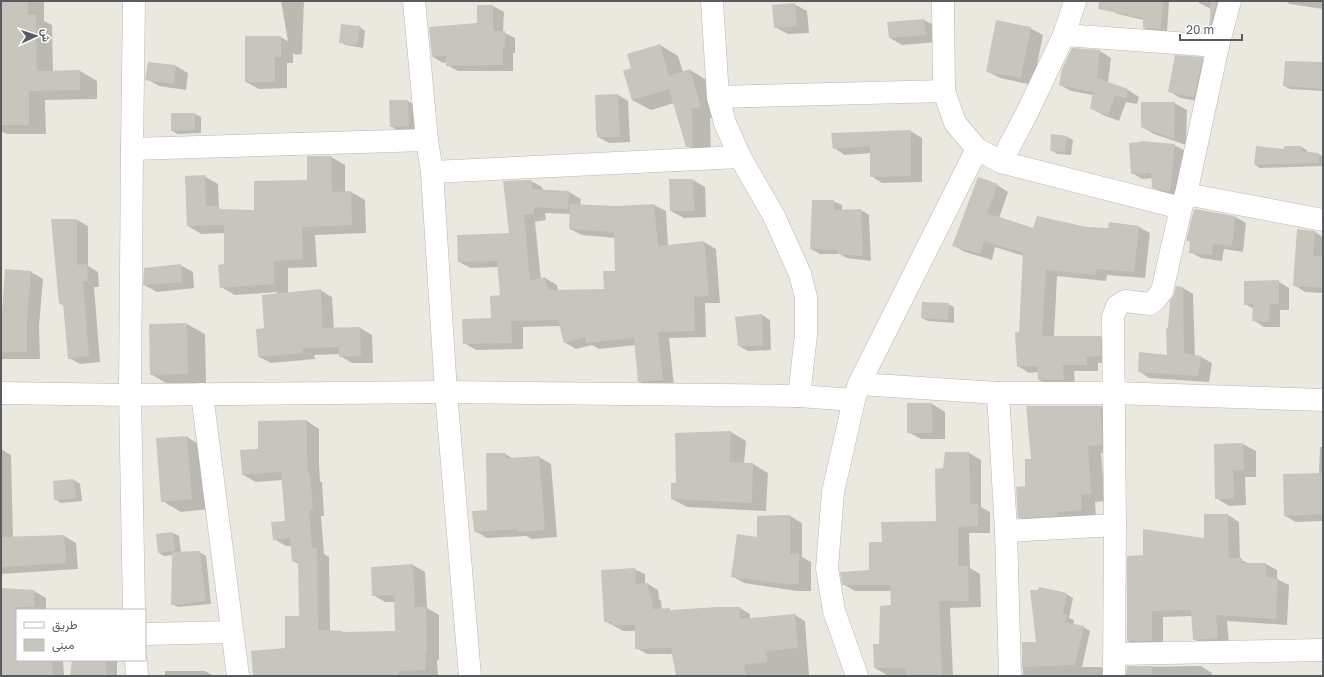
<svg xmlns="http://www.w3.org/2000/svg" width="1324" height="677" font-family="'Golos Text',Vazirmatn,sans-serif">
	<rect width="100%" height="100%" fill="#ebe8df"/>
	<!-- shadow -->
	<g fill="#0003" fill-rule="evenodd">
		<polygon points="1,1 44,1 44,21 52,25 53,72 80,71 97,81 97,99 45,100 46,134 7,134 1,131"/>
		<polygon points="281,1 304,1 302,54 296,55 293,53 293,63 287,63 287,88 259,89 246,82 280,37 288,41"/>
		<polygon points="1114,1 1169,1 1167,32 1150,31 1144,28 1144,20 1118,14 1112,11"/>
		<polygon points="1199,1 1233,1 1222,35 1210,28 1211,9 1199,3"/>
		<polygon points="1285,1 1323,1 1323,9 1290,4"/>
		<polygon points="794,4 807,11 809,33 788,34 775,27"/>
		<polygon points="493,6 504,12 503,32 515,38 515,53 513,53 513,71 458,71 447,65 447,62 443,63 433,57 478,24"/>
		<polygon points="924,20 937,27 938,42 902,45 890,38 888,23"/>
		<polygon points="360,27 365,31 363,48 346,45 340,42"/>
		<polygon points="1030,28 1043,35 1033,85 1000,78 987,71"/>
		<polygon points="660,45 678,56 683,72 690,70 708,81 719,117 710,118 711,157 705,157 687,146 674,103 651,110 632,100 632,69"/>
		<polygon points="1100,51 1111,58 1108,83 1128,90 1139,97 1137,104 1126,102 1119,121 1103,115 1091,108 1093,95 1071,91 1060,85"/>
		<polygon points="1202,58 1213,65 1205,102 1180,98 1169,91"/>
		<polygon points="1286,62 1323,63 1323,91 1290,89 1284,86"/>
		<polygon points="176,66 188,73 186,90 159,86 147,79"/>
		<polygon points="618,95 628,101 630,142 609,143 598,137"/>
		<polygon points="408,101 420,108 421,133 403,134 391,126"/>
		<polygon points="1174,103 1187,110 1186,145 1154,134 1142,127"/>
		<polygon points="195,114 201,117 201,133 178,134 172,131"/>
		<polygon points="910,131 922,138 922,182 882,183 871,176 871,153 845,155 834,148"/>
		<polygon points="1067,137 1073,140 1071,155 1057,154 1051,150"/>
		<polygon points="1174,145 1184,150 1180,197 1163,193 1153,187 1152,178 1142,179 1132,173"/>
		<polygon points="1301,147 1307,150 1307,153 1319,154 1323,157 1323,166 1260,168 1255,165 1285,150"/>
		<polygon points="331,157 345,165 345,193 351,192 365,200 366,233 315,235 317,267 288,268 288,293 320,290 332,297 334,329 360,328 372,335 373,363 352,363 340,356 340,354 314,355 315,359 271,363 259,357 265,329 277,292 235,295 221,287 225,265 225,233 201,234 188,226 204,176 218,184 219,208 223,210 255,211 308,181"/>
		<polygon points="693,180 705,187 706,217 684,218 671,211"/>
		<path d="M 531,181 L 542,187 L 543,190 L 569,192 L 581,199 L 580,205 L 617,207 L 654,205 L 666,211 L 668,246 L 704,242 L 716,249 L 720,303 L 705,303 L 706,337 L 669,338 L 674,387 L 651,388 L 639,381 L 635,345 L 599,349 L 592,345 L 576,349 L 564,342 L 561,326 L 523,327 L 523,349 L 476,350 L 464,343 L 492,319 L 501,296 L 498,267 L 471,268 L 459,262 L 510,234 ZM 545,213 L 571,214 L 570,229 L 582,235 L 615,238 L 616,272 L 605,290 L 558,291 L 557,285 L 545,278 L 541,280 L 535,222 L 546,220 Z"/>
		<polygon points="997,185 1008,192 999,218 1034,229 1087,228 1109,229 1110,223 1139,227 1150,233 1145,278 1107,275 1106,281 1057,276 1054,337 1100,337 1112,344 1112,362 1098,363 1098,371 1074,371 1075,386 1051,386 1039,380 1038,372 1029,373 1018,366 1024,256 995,247 992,260 965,252 954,246"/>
		<polygon points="833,201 842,205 842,211 861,210 869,215 871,261 847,258 840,254 820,254 811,249"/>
		<polygon points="1235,217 1246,223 1243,252 1224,249 1222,261 1201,258 1190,252 1191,242 1187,240"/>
		<polygon points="77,220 88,226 88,266 98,272 99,287 94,287 100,362 80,364 69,358 64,306 60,303"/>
		<polygon points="1315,232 1323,237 1323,293 1305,292 1294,285"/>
		<polygon points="180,265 193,272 194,288 157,292 144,285"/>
		<polygon points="6,270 31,272 43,279 39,326 40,359 1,359 1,333"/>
		<polygon points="1278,281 1289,288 1289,310 1280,310 1280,327 1264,327 1253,320 1254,309 1245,304"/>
		<polygon points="1183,288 1193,294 1195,356 1201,357 1212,363 1209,382 1149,378 1139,371 1168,356 1169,329 1175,294"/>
		<polygon points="948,304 954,307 954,323 928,321 922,318"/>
		<polygon points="762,315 770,320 771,350 748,351 739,346"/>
		<polygon points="187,324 205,334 206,384 169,385 151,374"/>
		<polygon points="908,404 932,404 945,412 945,439 921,439 908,432"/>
		<polygon points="1027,406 1101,406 1115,415 1115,453 1101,453 1105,501 1095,502 1096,518 1033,525 1019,517 1032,460"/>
		<polygon points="307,421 319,429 319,463 320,482 322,482 324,516 321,516 324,554 329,557 330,631 342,632 344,633 396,632 395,602 385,602 373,595 413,565 425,572 427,608 439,615 439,660 437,660 438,676 254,676 286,649 300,617 299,564 293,561 291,546 286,546 274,539 286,522 282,480 256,482 243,475 259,450"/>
		<polygon points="731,432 746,441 744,464 753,464 768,473 766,511 687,507 672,499 677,484"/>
		<polygon points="187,437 205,448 210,509 181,512 162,501"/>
		<polygon points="1243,444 1256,451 1256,477 1245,477 1246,505 1229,506 1216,498 1216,445"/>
		<polygon points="1320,447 1323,447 1323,521 1296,522 1285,516 1319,475"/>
		<polygon points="1,449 11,455 13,538 64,536 76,543 78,569 1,574"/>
		<polygon points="969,453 981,460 981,507 990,512 990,533 969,533 970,568 980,574 981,607 950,608 953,676 887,675 875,668 880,645 892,606 891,591 855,591 843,584 870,570 883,543 937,522 944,469"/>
		<polygon points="505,454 514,459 539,457 551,464 557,537 532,539 526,536 487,538 475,531 488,511"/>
		<polygon points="74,480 80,484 82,501 61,503 55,499 54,482"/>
		<polygon points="1228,515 1239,522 1240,559 1249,564 1266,564 1277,570 1277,579 1289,585 1287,625 1227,621 1229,644 1205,646 1194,639 1192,616 1163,617 1163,647 1139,647 1128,641 1144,556 1205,539"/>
		<polygon points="790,516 802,523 802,557 811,562 811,591 797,591 744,583 732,576 758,538"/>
		<polygon points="173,533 179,536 181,553 199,552 206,556 211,604 178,607 172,604 173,555 164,556 159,553 157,534"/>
		<polygon points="634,569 645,574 645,584 648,584 658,590 659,599 661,601 662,610 670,610 672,611 740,608 750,614 750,619 795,615 805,621 809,676 677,676 673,654 647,654 636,648 636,631 623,631 605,621"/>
		<polygon points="1,589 34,591 46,598 46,610 17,610 17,660 63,660 64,676 1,676"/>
		<polygon points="1066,594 1073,598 1069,618 1074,620 1073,625 1083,627 1090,631 1082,667 1101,667 1108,671 1108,676 1023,676 1023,643 1037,643"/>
		<polygon points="73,660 117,660 117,676 71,676"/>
		<polygon points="1201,666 1212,673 1212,676 1127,676 1128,667"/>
		<polygon points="165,671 205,671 214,676 165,676"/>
	</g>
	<!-- building -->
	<g fill="#c8c5be">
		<polygon points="1,1 28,1 28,15 36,15 37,71 80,70 80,90 29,91 29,125 1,125"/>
		<polygon points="1099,1 1163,1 1161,29 1143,28 1143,16 1143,18 1098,9"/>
		<polygon points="1211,1 1217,1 1210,29 1209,29"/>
		<polygon points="795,3 797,26 774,28 772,5"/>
		<polygon points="477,5 493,5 493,31 505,31 505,47 503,47 503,65 446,66 446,56 432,57 429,27 477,23"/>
		<polygon points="924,19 926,35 889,38 887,22"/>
		<polygon points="996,20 1031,27 1021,78 986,72"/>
		<polygon points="341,24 360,26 357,45 339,43"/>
		<polygon points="245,36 281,36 281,57 275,57 275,82 245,82"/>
		<polygon points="660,44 669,76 690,69 701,107 692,108 693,147 686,147 669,89 632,100 623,71 631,68 627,54"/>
		<polygon points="1072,48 1100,50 1097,78 1128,89 1126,98 1115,96 1108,115 1090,109 1093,92 1059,85 1062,69"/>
		<polygon points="1175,55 1203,57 1194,97 1168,92"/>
		<polygon points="1285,61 1323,62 1322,89 1283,86"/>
		<polygon points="148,62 176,65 174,84 145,80"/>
		<polygon points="618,94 620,137 597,137 597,133 596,133 595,95"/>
		<polygon points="389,100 408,100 409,126 390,127"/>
		<polygon points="1141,102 1175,102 1174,139 1141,127"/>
		<polygon points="171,113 195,113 195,130 171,131"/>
		<polygon points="911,130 911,176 870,177 870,146 833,149 831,133"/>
		<polygon points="1051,134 1067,136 1065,152 1050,151"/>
		<polygon points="1141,141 1175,144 1170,192 1152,188 1151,173 1131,174 1129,143 1141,142"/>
		<polygon points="1256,146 1284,149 1284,146 1302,146 1302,151 1319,153 1319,163 1254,165"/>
		<polygon points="307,156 331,156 332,192 351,191 352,225 302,227 303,259 274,261 274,284 220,288 218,265 224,264 224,225 187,226 185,176 205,175 206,206 218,206 218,209 254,210 254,181 307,180"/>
		<polygon points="978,177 998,184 987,213 1033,228 1037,216 1087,227 1108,228 1109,222 1139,226 1134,272 1096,269 1095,275 1046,270 1042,336 1101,336 1101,356 1087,357 1087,365 1063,365 1064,380 1038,380 1037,366 1017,367 1015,332 1019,332 1023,253 984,241 980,254 952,246"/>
		<polygon points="669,179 693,179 694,211 670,211"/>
		<polygon points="531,180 532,189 569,191 568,209 534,207 534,214 524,215 530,281 545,277 548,290 604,289 603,271 615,271 614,232 569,229 570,204 617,206 654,204 658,246 704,241 709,296 694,297 695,331 658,332 663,380 638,382 634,338 586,343 586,337 564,343 558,320 511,321 512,343 463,344 462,319 491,318 490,296 500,295 497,261 458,262 457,235 509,233 503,181"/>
		<polygon points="812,200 834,200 834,210 861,209 863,256 837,254 838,250 810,249"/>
		<polygon points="1194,209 1235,216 1232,246 1213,244 1212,255 1189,253 1190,241 1186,241"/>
		<polygon points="51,219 77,219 77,265 87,264 88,281 83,281 89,356 68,359 63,303 59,304"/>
		<polygon points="1297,229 1315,231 1313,256 1323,257 1323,288 1293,286"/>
		<polygon points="181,264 182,282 143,285 144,268"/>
		<polygon points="5,269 31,271 27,318 27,352 1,352 1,313 2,313"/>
		<polygon points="1279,280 1279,304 1270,304 1269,322 1252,321 1253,304 1244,305 1244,281"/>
		<polygon points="1176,286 1183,287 1184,353 1201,356 1198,376 1138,372 1139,352 1167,355 1166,328 1168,328 1170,301 1174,294"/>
		<polygon points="321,289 322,328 360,327 361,356 339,357 339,347 303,348 303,353 258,357 256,329 264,328 262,295"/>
		<polygon points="922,302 949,303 948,320 921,318"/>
		<polygon points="762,314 763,346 738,346 735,317"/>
		<polygon points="187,323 188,374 150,375 149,324"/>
		<polygon points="907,403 932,403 933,433 907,433"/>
		<polygon points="1026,406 1101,406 1102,445 1088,446 1091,494 1081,494 1082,510 1057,512 1057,516 1018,518 1016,487 1025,486 1025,459 1031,459"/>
		<polygon points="307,420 307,456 308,474 310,474 313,509 309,509 312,548 317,548 318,630 342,631 342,632 395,631 394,595 372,596 371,567 413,564 415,607 426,607 427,653 425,653 426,670 399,671 399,676 253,676 251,651 285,648 285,616 299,616 298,561 292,561 290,538 273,540 271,522 285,521 281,472 242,475 240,450 258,449 258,421"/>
		<polygon points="731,431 729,462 753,463 752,503 671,499 671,483 676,483 675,433"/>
		<polygon points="187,436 192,499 161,502 156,438"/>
		<polygon points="1243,443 1244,470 1233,470 1234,499 1215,499 1214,444"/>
		<polygon points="945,452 969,452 970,504 978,504 978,526 958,527 958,566 968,566 969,601 939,601 942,676 906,676 905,668 874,668 873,644 879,644 880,606 891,605 890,585 842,585 840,572 869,570 869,542 882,542 881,522 936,521 935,469 943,468"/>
		<polygon points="486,453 506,453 506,458 539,456 545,530 518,532 518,529 474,532 472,511 487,510"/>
		<polygon points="1323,473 1323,514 1284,516 1283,474"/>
		<polygon points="74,479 76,498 54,500 53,481"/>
		<polygon points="1204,514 1228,514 1229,558 1242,558 1242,563 1266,563 1266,577 1278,578 1276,619 1216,615 1218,638 1193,640 1191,610 1152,611 1152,641 1127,641 1127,556 1143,555 1143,529 1204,538"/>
		<polygon points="790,515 790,554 799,554 799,584 784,584 731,577 737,534 757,537 757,516"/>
		<polygon points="173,532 175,551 158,553 156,534"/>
		<polygon points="64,535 66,563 1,567 1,537"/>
		<polygon points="200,551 206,601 171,605 172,552"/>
		<polygon points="635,568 636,584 648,583 649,594 651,594 653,609 670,608 670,610 718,607 740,607 740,619 795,614 798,648 766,651 767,662 744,665 746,676 676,676 671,648 635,649 635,625 612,625 612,622 604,622 601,570"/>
		<polygon points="1039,587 1067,593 1063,614 1067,615 1065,622 1084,626 1075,665 1022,667 1022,642 1036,642 1030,590 1038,590"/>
		<polygon points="1,588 34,590 35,607 17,607 17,660 52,660 53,676 1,676"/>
		<polygon points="72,660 106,660 106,676 70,676"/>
		<polygon points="1127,666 1152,666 1152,676 1126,676"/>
	</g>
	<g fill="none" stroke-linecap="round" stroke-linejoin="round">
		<defs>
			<g id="minor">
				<polyline points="414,1 427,140 432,172 446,392 470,676"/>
				<polyline points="712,1 718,97 725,123 740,157 774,216 800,274 806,297 806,335 799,396"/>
				<polyline points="943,1 944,91 955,123 977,149"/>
				<polyline points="1064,35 1218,46"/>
				<polyline points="718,97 944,91"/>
				<polyline points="132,149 427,140"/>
				<polyline points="1001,162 1181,208"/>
				<polyline points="432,172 740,157"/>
				<polyline points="1186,194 1323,220"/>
				<polyline points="859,384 998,393 1114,393 1323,400"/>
				<polyline points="1,393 130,395 446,392 799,396 854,400"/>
				<polyline points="998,393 1006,531 1010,676"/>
				<polyline points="202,394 238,676"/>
				<polyline points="1006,531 1115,525"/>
				<polyline points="134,610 130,395 132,149 134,1"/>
				<polyline points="145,634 231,632"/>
				<polyline points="1115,654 1323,650"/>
				<polyline points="136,660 137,676"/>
				<polyline points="857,676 834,611 827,568 833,492 854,400 859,384 977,149 1001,162 1027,113 1064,35 1075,1"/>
				<polyline points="1114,676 1115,525 1113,317 1117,306 1125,301 1150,304 1156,299 1162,291 1181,208 1186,194 1218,46 1230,1"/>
			</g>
		</defs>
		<!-- minor casing -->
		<use href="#minor" stroke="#b5b7bc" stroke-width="23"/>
		<!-- minor -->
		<use href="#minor" stroke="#fff" stroke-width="22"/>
	</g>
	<!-- border -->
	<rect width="1324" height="677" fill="none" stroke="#585c60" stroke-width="4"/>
	<!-- legend -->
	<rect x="16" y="609" width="130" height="52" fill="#ffffff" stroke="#bcbebf"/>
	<rect x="24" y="622" width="20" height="6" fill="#ffffff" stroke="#bcbebf"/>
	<text x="52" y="629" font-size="12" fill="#585c60">طريق</text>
	<rect x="24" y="639" width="20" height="12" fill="#c8c5be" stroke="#bcbebf"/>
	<text x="52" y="649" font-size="12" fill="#585c60">مبنى</text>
	<!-- north arrow -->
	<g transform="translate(36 36) rotate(87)" stroke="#ffffff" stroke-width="3" paint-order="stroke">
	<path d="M0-3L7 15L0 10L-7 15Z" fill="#585c60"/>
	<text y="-6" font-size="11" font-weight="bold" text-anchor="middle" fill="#585c60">ش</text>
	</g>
	<!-- scale -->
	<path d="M1180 34v6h62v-6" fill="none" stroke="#585c60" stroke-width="2"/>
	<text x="1186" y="34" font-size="12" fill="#585c60" stroke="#ffffff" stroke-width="3" paint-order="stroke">20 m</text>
</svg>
